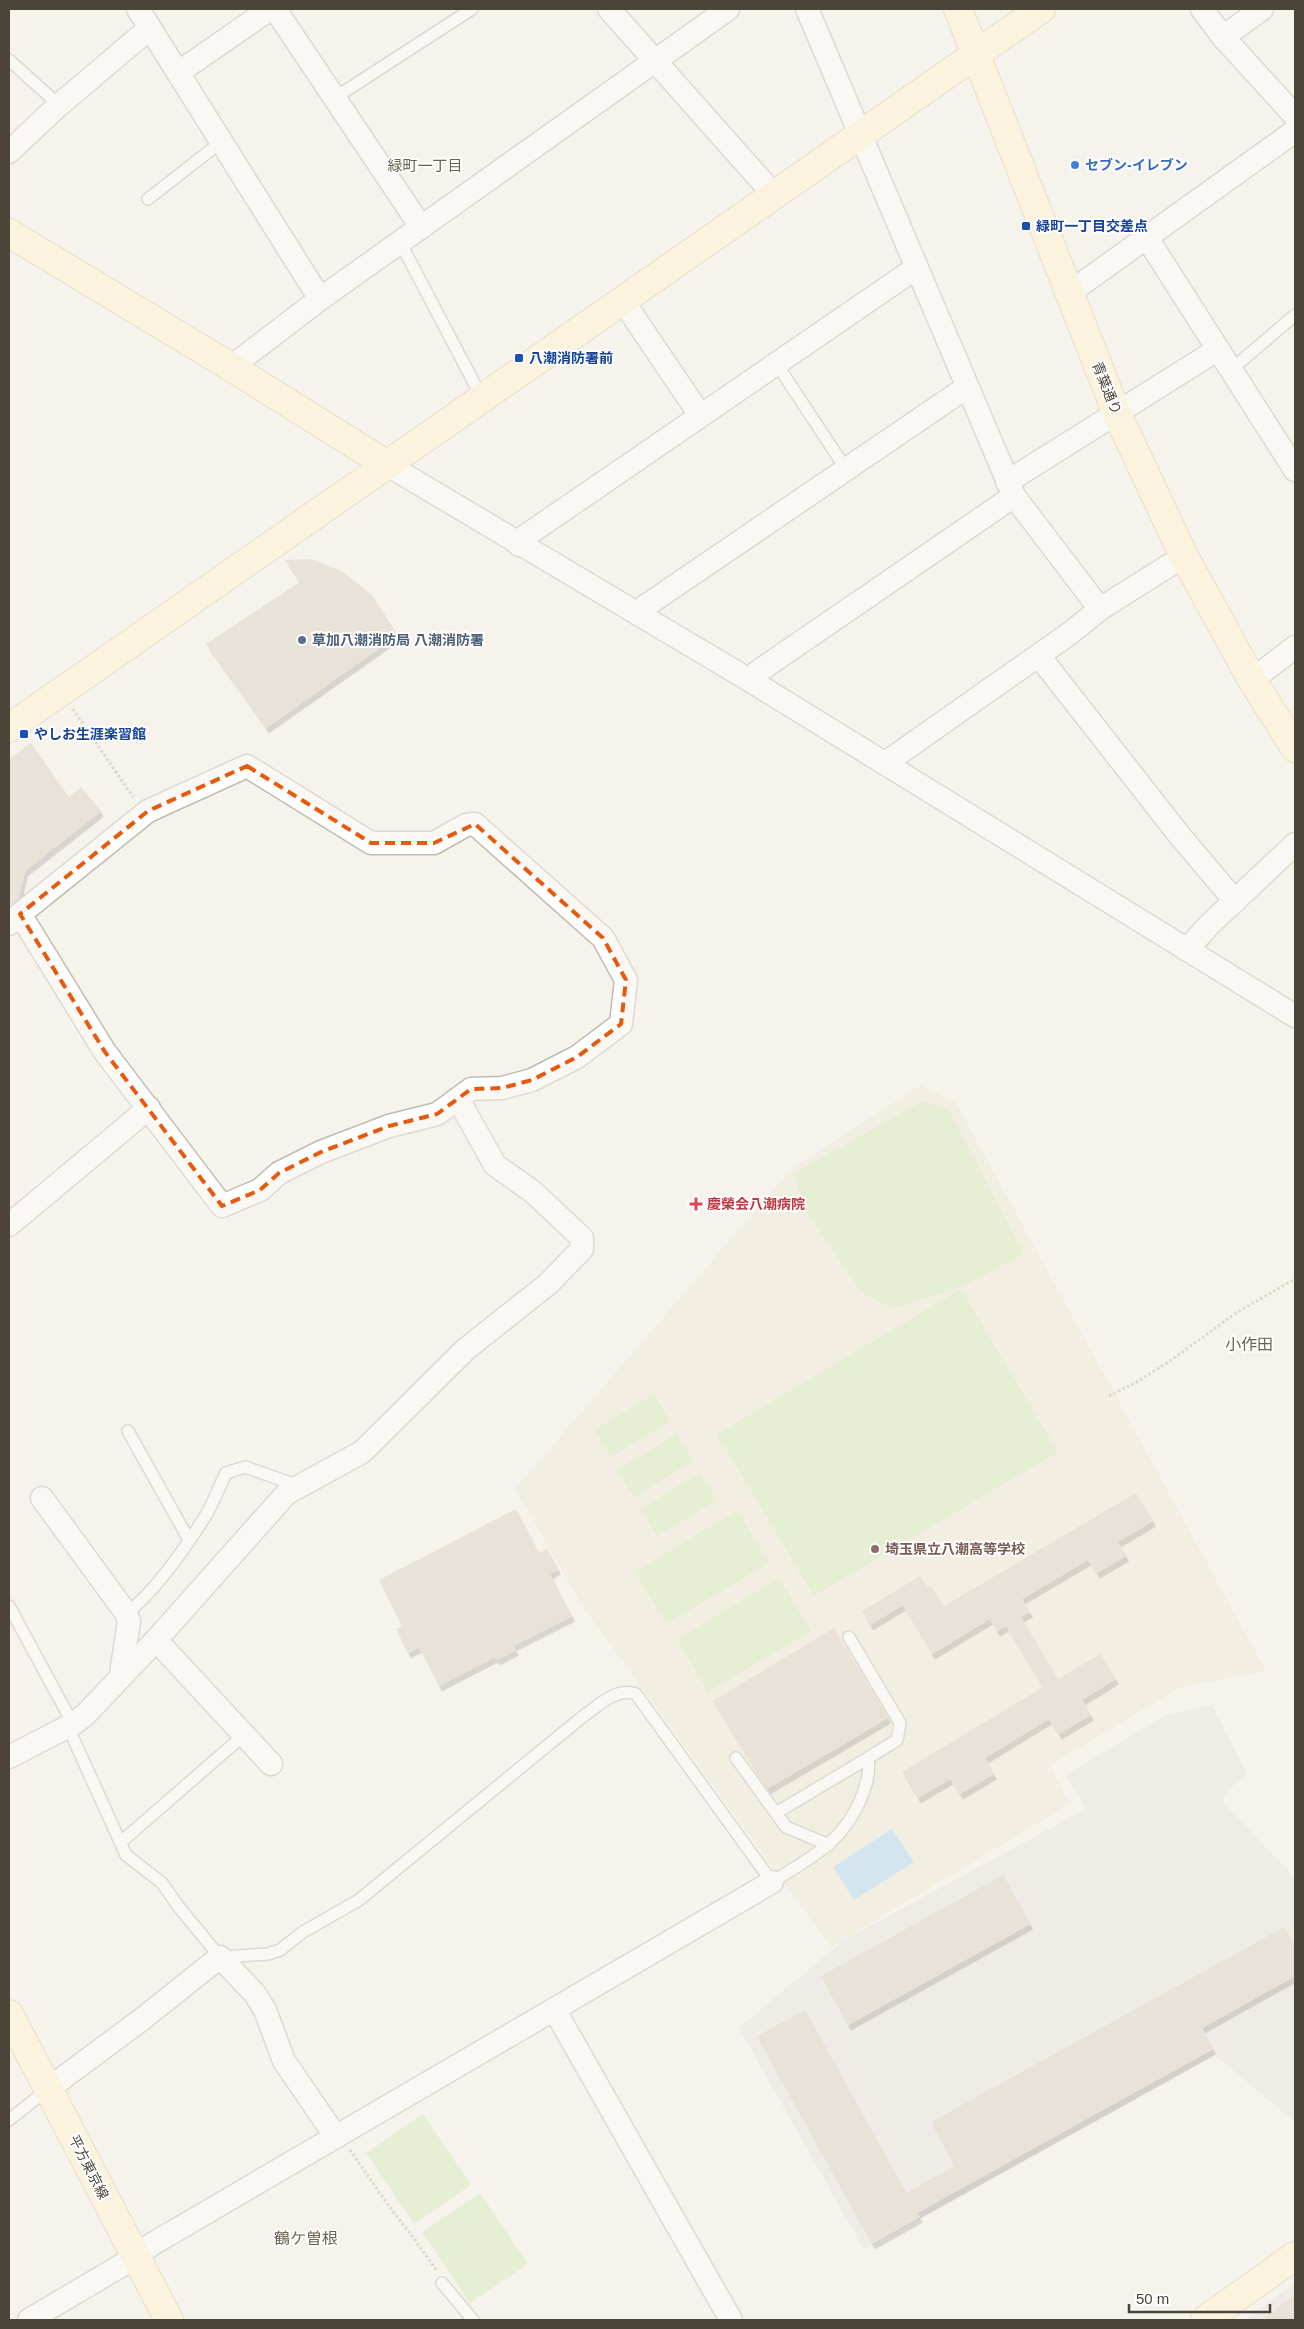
<svg xmlns="http://www.w3.org/2000/svg" width="1304" height="2329" font-family="Arial,'Noto Sans JP',sans-serif">
	<defs>
		<filter id="shadow"><feDropShadow dx="3" dy="5.5" stdDeviation="0" flood-color="#0004"/></filter>
	</defs>
	<rect width="100%" height="100%" fill="#f6f3ec"/>
	<!-- industrial -->
	<g fill="#e6e2dd">
		<polygon points="1212,1705 1247,1774 1227,1791 1223,1802 1295,1878 1295,2122 1215,2055 864,2250 739,2028 844,1940 1086,1809 1066,1775 1166,1715"/>
		<polygon points="1295,2283 1295,2320 1244,2320"/>
	</g>
	<!-- education -->
	<polygon fill="#efe8d6" points="921,1085 956,1103 1266,1671 1181,1687 1050,1765 1070,1804 831,1947 585,1610 515,1489 792,1168"/>
	<!-- green -->
	<g fill="#d2eab5">
		<polygon points="923,1101 949,1110 1024,1254 959,1288 892,1308 861,1292 804,1208 794,1173"/>
		<polygon points="961,1289 1058,1452 814,1596 717,1434"/>
		<polygon points="654,1394 670,1421 611,1457 594,1430"/>
		<polygon points="677,1434 693,1461 634,1497 617,1470"/>
		<polygon points="700,1473 717,1500 657,1536 641,1509"/>
		<polygon points="737,1510 769,1563 666,1624 635,1572"/>
		<polygon points="779,1578 811,1631 708,1692 677,1639"/>
		<polygon points="423,2114 471,2185 414,2224 366,2153"/>
		<polygon points="480,2193 528,2264 470,2303 422,2232"/>
	</g>
	<!-- water -->
	<polygon fill="#a9d4f2" points="892,1829 914,1862 854,1900 833,1867"/>
	<!-- building -->
	<g fill="#d8cfc1" filter="url(#shadow)">
		<polygon points="312,559 343,572 372,595 398,635 266,728 206,644 300,582 285,560"/>
		<polygon points="31,743 69,797 81,787 101,811 25,871 19,898 9,906 9,759"/>
		<polygon points="1136,1493 1153,1521 1118,1542 1126,1556 1097,1573 1088,1560 1022,1599 1030,1612 1021,1617 1058,1679 1100,1654 1116,1679 1082,1700 1091,1715 1059,1734 1049,1719 985,1758 994,1774 960,1794 950,1779 918,1798 902,1772 1043,1687 1006,1626 997,1631 990,1619 932,1654 903,1605 870,1625 862,1611 920,1576 928,1588 931,1586 944,1606"/>
		<polygon points="516,1509 539,1553 547,1548 558,1569 550,1574 572,1616 513,1646 516,1650 497,1660 495,1657 439,1686 419,1647 408,1653 396,1629 402,1626 379,1580"/>
		<polygon points="834,1628 888,1718 767,1789 713,1701"/>
		<polygon points="1003,1875 1030,1924 848,2025 821,1976"/>
		<polygon points="1284,1927 1295,1948 1295,1976 1202,2028 1213,2049 917,2213 920,2217 872,2244 757,2036 805,2010 906,2193 955,2166 931,2122"/>
		<polygon points="1295,2295 1295,2320 1261,2320"/>
	</g>
	<g fill="none" stroke-linecap="round" stroke-linejoin="round">
		<defs>
			<g id="lane">
				<polyline points="9,60 59,105"/>
				<polyline points="336,97 472,9"/>
				<polyline points="148,199 221,142"/>
				<polyline points="400,242 482,398"/>
				<polyline points="776,363 846,469"/>
				<polyline points="1232,369 1295,315"/>
				<polyline points="128,1431 189,1540"/>
				<polyline points="9,1606 73,1724"/>
				<path d="M 126,1613 C 154,1594 188,1544 206,1515 C 214,1502 219,1487 226,1473 L 245,1467 L 299,1486"/>
				<path d="M 68,1727 L 126,1855 L 162,1883 L 178,1906 L 220,1957 L 268,1954 L 280,1950 L 303,1932 L 359,1900 L 581,1718 C 597,1707 615,1687 636,1694 L 772,1882 C 812,1857 844,1842 862,1796 C 867,1782 870,1773 868,1758 L 897,1740 L 900,1723 L 849,1637"/>
				<polyline points="736,1758 786,1827 829,1845"/>
				<polyline points="776,1813 868,1758"/>
				<polyline points="121,1842 244,1735"/>
				<polyline points="9,2120 48,2089"/>
				<polyline points="442,2283 473,2320"/>
			</g>
			<g id="street">
				<polyline points="138,9 320,299"/>
				<polyline points="275,9 421,227"/>
				<polyline points="609,9 775,196"/>
				<polyline points="807,9 1014,496 1100,609"/>
				<polyline points="1202,9 1223,37 1295,116"/>
				<polyline points="1223,37 1262,9"/>
				<polyline points="179,72 270,9"/>
				<polyline points="9,152 59,105 150,28"/>
				<polyline points="1147,238 1295,470"/>
				<polyline points="1069,293 1295,131"/>
				<polyline points="623,301 700,415"/>
				<polyline points="231,367 320,299 728,9"/>
				<polyline points="386,464 751,681 1295,1016"/>
				<polyline points="1007,482 1217,350"/>
				<polyline points="519,545 524,537 916,268"/>
				<polyline points="639,615 644,607 967,387"/>
				<polyline points="1039,656 1180,836 1235,901"/>
				<polyline points="1252,680 1295,647"/>
				<polyline points="751,681 756,673 1014,496"/>
				<polyline points="887,764 891,759 1069,634 1100,609 1184,556"/>
				<polyline points="9,924 20,914 148,811 247,766 371,843 434,843 466,825 475,824 603,938 626,980 621,1024 577,1057 532,1080 502,1088 471,1089 437,1114 389,1126 321,1152 279,1173 260,1190 222,1206 105,1052 20,914"/>
				<polyline points="1187,950 1208,926 1295,844"/>
				<polyline points="9,1225 149,1108"/>
				<polyline points="42,1498 126,1613 129,1621 121,1674"/>
				<polyline points="156,1640 271,1764"/>
				<polyline points="9,1757 73,1724 86,1714 156,1640 287,1493 362,1452 466,1349 548,1284 582,1249 582,1238 533,1192 495,1165 458,1099"/>
				<polyline points="554,2009 731,2320"/>
				<polyline points="48,2089 141,2020 220,1957 255,1994 265,2010 284,2061 336,2137"/>
				<polyline points="29,2320 124,2264 154,2243 772,1882"/>
			</g>
			<g id="secondary">
				<polyline points="958,9 1117,414 1184,556 1252,680 1295,748"/>
				<polyline points="9,233 231,367 386,464"/>
				<polyline points="9,728 1041,9"/>
				<polyline points="9,2014 169,2320"/>
				<polyline points="1205,2320 1295,2256"/>
			</g>
		</defs>
		<!-- lane casing -->
		<use href="#lane" stroke="#c2bbae" stroke-width="14"/>
		<!-- street casing -->
		<use href="#street" stroke="#c2bbae" stroke-width="25"/>
		<!-- secondary casing -->
		<use href="#secondary" stroke="#d6c79b" stroke-width="30"/>
		<!-- path -->
		<g stroke="#c4b79f" stroke-width="3" stroke-dasharray="2.5 2.5" stroke-linecap="butt">
			<polyline points="73,709 133,797"/>
			<polyline points="1109,1396 1137,1382 1170,1361 1236,1313 1295,1279"/>
			<polyline points="350,2150 391,2209 412,2236 437,2271"/>
		</g>
		<!-- lane -->
		<use href="#lane" stroke="#fff" stroke-width="11"/>
		<!-- street -->
		<use href="#street" stroke="#fff" stroke-width="22"/>
		<!-- secondary -->
		<use href="#secondary" stroke="#fff3cd" stroke-width="28"/>
	</g>
	<!-- marked area -->
	<path d="M0 0H1304V2329H0ZM 247,766 L 371,843 L 434,843 L 475,824 L 603,938 L 626,980 L 621,1024 L 577,1057 L 532,1080 L 502,1088 L 471,1089 L 437,1114 L 389,1126 L 321,1152 L 279,1173 L 260,1190 L 222,1206 L 105,1052 L 20,914 L 148,811 Z" fill="#f6f3ec" fill-opacity=".55" fill-rule="evenodd"/>
	<path fill="none" stroke="#e8590c" stroke-width="4" stroke-dasharray="10 6" stroke-linejoin="round" d="M 247,766 L 371,843 L 434,843 L 475,824 L 603,938 L 626,980 L 621,1024 L 577,1057 L 532,1080 L 502,1088 L 471,1089 L 437,1114 L 389,1126 L 321,1152 L 279,1173 L 260,1190 L 222,1206 L 105,1052 L 20,914 L 148,811 Z"/>
	<!-- markers -->
	<circle fill="#3f7fe0" stroke="#fff" stroke-width="2" cx="1075" cy="165" r="5"/>
	<g fill="#1a4fb4" stroke="#fff" stroke-width="2">
		<rect x="1021" y="221" width="10" height="10" rx="2.5"/>
		<rect x="514" y="353" width="10" height="10" rx="2.5"/>
		<rect x="19" y="729" width="10" height="10" rx="2.5"/>
	</g>
	<circle fill="#5c6f8a" stroke="#fff" stroke-width="2" cx="302" cy="640" r="5"/>
	<path fill="#e0444e" stroke="#fff" stroke-width="2" d="M693.5 1196.5h5v5h5v5h-5v5h-5v-5h-5v-5h5z"/>
	<circle fill="#8d6e63" stroke="#fff" stroke-width="2" cx="875" cy="1549" r="5"/>
	<g text-anchor="middle" stroke-width="4" stroke-linejoin="round" paint-order="stroke">
		<!-- shop labels -->
		<g font-size="14" font-weight="bold" fill="#366cbe" stroke="#fff" text-anchor="start">
			<text x="1085" y="170">セブン-イレブン</text>
		</g>
		<!-- transit labels -->
		<g font-size="14" font-weight="bold" fill="#164399" stroke="#fff" text-anchor="start">
			<text x="1036" y="231">緑町一丁目交差点</text>
			<text x="529" y="363">八潮消防署前</text>
			<text x="34" y="739">やしお生涯楽習館</text>
		</g>
		<!-- street labels -->
		<g font-size="14" fill="#4b4439" stroke="#fff">
			<text transform="translate(1107 388) rotate(68)" y="5">青葉通り</text>
			<text transform="translate(89 2167) rotate(63)" y="5">平方東京線</text>
		</g>
		<!-- service labels -->
		<g font-size="14" font-weight="bold" fill="#4e5e75" stroke="#fff" text-anchor="start">
			<text x="312" y="645">草加八潮消防局 八潮消防署</text>
		</g>
		<!-- health labels -->
		<g font-size="14" font-weight="bold" fill="#be3a42" stroke="#fff" text-anchor="start">
			<text x="707" y="1209">慶榮会八潮病院</text>
		</g>
		<!-- education labels -->
		<g font-size="14" font-weight="bold" fill="#785e54" stroke="#fff" text-anchor="start">
			<text x="885" y="1554">埼玉県立八潮高等学校</text>
		</g>
		<!-- neighbourhood labels -->
		<g font-size="15" fill="#6e6250" stroke="#fff">
			<text x="425" y="171">緑町一丁目</text>
		</g>
		<!-- quarter labels -->
		<g font-size="16" fill="#6e6250" stroke="#fff">
			<text x="1249" y="1350">小作田</text>
			<text x="306" y="2244">鶴ケ曽根</text>
		</g>
	</g>
	<!-- border -->
	<rect width="1304" height="2329" fill="none" stroke="#4b4439" stroke-width="20"/>
	<!-- scale -->
	<path d="M1129 2304v8h141v-8" fill="none" stroke="#4b4439" stroke-width="2.5"/>
	<text x="1136" y="2304" font-size="15" fill="#4b4439" stroke="#ffffff" stroke-width="4" paint-order="stroke">50 m</text>
</svg>
